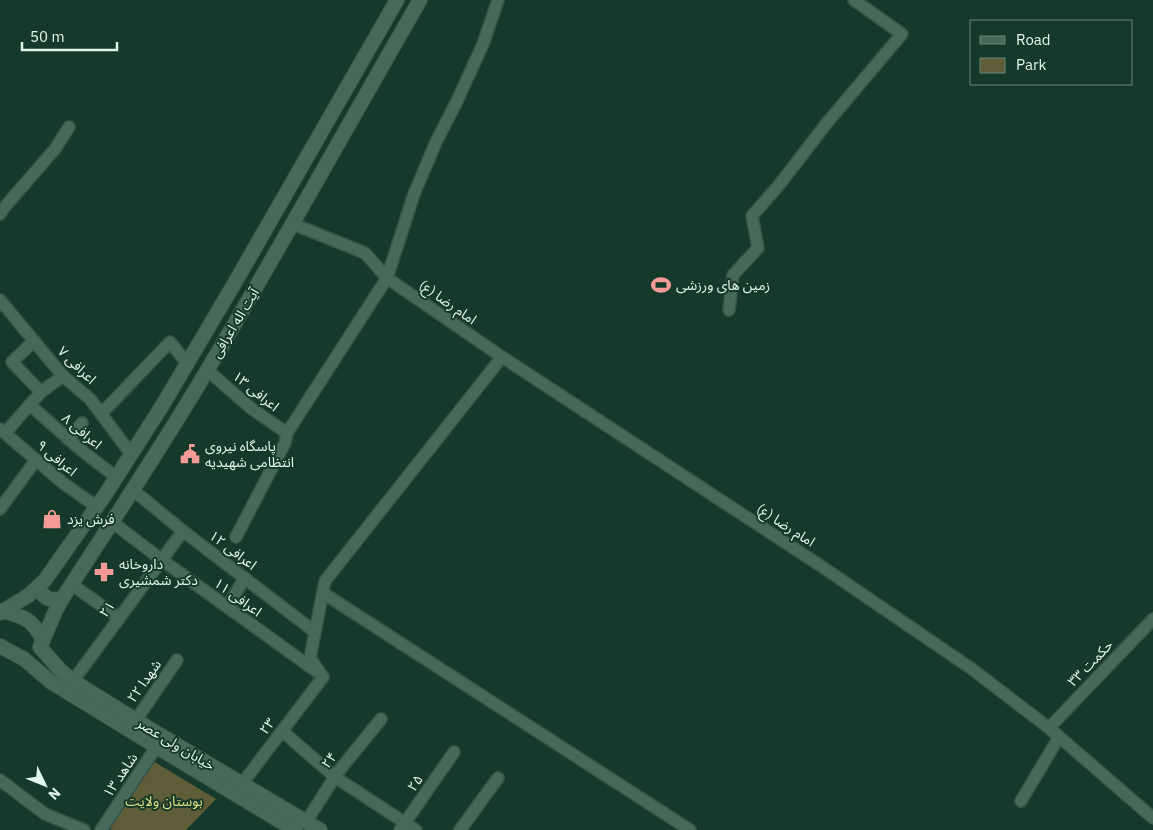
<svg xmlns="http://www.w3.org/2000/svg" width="1153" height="830" font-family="'IBM Plex Sans','Noto Sans Arabic',sans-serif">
	<rect width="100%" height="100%" fill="#15392a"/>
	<!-- green -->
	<polygon fill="#5e5d37" points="153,761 216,799 186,830 112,830 110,829"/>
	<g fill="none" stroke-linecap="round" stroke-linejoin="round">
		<defs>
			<g id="minor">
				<polyline points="0,214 3,209 55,149 69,127"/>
				<polyline points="293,224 365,253 387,278 502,357 821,566 972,669 1049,728 1153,818"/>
				<polyline points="0,300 63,376 90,399 131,454"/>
				<polyline points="729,310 733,275 758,248 752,216 779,185 826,124 902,34 854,0"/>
				<polyline points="34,341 12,362 41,392"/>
				<polyline points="207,370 252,409 287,433"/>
				<polyline points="30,405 81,450 116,477"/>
				<polyline points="102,413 170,342 187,363"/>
				<polyline points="0,429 63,483 97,507"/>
				<polyline points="5,433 41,392 63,376"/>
				<polyline points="68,439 82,423"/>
				<polyline points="133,490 183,531 315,632"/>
				<polyline points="0,509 36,460"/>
				<polyline points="112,522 162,560 316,671"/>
				<polyline points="236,537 285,443 287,433 387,278 414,194 436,142 457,101 483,44 498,0"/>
				<polyline points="71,584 119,618"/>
				<polyline points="323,593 690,830"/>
				<polyline points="227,607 245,578"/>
				<polyline points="323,677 310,658 325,581 502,357"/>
				<polyline points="73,681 183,531"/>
				<polyline points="136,720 177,660"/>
				<polyline points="1049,728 1153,619"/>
				<polyline points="282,731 335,777 416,830"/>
				<polyline points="0,780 45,814 84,830"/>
				<polyline points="238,789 323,677"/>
				<polyline points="1021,801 1059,737"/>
				<polyline points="306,822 338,772 381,719"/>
				<polyline points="101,830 161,740"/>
				<polyline points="400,830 454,752"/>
				<polyline points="460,830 498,778"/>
			</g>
			<g id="secondary">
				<path d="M 38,587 C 46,600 47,600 62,599"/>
				<polyline points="3,611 29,595 45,580 105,495 162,406 237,279 397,0"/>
				<path d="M 0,613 L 3,611 C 25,617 32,619 43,640 L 41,645"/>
				<path d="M 43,640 L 55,612 L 62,599 C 107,530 153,460 196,389 C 273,261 345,130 420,0"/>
				<polyline points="0,646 24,659 51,682 157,747 295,830"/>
				<polyline points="40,647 60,670 73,681 150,729 320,830"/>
			</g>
		</defs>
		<!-- minor casing -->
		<use href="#minor" stroke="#365347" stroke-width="14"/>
		<!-- secondary casing -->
		<use href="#secondary" stroke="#365347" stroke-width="16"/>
		<!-- minor -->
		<use href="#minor" stroke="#466959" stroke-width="11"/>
		<!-- secondary -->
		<use href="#secondary" stroke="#466959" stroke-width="14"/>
	</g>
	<!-- icons -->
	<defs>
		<symbol id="stadium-bare" viewBox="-9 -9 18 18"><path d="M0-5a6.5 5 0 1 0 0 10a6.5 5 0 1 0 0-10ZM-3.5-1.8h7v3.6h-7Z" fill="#f59b97" stroke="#15392a" stroke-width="2.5" paint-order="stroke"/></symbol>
		<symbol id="civic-bare" viewBox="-9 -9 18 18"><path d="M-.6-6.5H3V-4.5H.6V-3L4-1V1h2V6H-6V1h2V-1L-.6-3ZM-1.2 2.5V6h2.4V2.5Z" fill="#f59b97" stroke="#15392a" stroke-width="2.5" paint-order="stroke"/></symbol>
		<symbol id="shop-bare" viewBox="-9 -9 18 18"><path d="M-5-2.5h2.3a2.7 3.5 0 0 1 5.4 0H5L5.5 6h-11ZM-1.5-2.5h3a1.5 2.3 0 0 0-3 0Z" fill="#f59b97" stroke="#15392a" stroke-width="2.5" paint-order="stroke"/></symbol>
		<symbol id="pharmacy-bare" viewBox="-9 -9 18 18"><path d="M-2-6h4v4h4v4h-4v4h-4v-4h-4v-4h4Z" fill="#f59b97" stroke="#15392a" stroke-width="2.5" paint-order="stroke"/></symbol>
	</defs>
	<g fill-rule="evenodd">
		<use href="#stadium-bare" x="647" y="271" width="28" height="28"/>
		<use href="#civic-bare" x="176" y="440" width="28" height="28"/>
		<use href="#shop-bare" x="38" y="505" width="28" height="28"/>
		<use href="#pharmacy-bare" x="90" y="558" width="28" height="28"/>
	</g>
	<g text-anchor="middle" stroke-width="4" stroke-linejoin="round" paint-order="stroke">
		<!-- poi labels -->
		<g font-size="14" fill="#e2f5ec" stroke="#15392a" text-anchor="start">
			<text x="676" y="290">زمین های ورزشی</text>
			<text x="205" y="451">پاسگاه نیروی<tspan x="205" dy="16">انتظامی شهیدیه</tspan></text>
			<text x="67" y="524">فرش یزد</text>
			<text x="119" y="569">داروخانه<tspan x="119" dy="16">دکتر شمشیری</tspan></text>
		</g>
		<!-- street labels -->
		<g font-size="14" fill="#e2f5ec" stroke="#15392a">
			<text transform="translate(448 302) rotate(35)" y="5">امام رضا (ع)</text>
			<text transform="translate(235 323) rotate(-59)" y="5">آیت اله اعرافی</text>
			<text transform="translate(77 365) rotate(44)" y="5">اعرافی ۷</text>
			<text transform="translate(256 391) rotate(39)" y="5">اعرافی ۱۳</text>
			<text transform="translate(82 431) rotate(40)" y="5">اعرافی ۸</text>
			<text transform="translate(57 458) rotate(40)" y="5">اعرافی ۹</text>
			<text transform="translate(786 525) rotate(33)" y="5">امام رضا (ع)</text>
			<text transform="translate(233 550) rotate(37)" y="5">اعرافی ۱۲</text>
			<text transform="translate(238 597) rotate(36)" y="5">اعرافی ۱۱</text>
			<text transform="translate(107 609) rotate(-54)" y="5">۲۱</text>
			<text transform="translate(1090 663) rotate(-46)" y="5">حکمت ۳۳</text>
			<text transform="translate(144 681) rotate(-55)" y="5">شهدا ۲۲</text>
			<text transform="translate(267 726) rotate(-53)" y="5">۲۳</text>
			<text transform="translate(176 744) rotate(31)" y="5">خیابان ولی عصر</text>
			<text transform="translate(329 760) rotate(-53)" y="5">۲۴</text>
			<text transform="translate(120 775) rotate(-56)" y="5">شاهد ۱۳</text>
			<text transform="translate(415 783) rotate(-55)" y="5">۲۵</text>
		</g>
		<!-- park labels -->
		<g font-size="14" fill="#e1df81" stroke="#15392a">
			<text x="164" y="806">بوستان ولایت</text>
		</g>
	</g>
	<!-- legend -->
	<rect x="970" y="20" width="162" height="65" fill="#15392a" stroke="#678478"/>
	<rect x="980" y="36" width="25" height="8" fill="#466959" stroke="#678478"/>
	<text x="1016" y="45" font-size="15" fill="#e2f5ec">Road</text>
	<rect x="980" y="58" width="25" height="15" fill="#5e5d37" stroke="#678478"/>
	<text x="1016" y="70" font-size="15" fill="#e2f5ec">Park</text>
	<!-- north arrow -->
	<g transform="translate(45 785) rotate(133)" stroke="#15392a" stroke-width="4" paint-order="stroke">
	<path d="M0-4L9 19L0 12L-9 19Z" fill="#e2f5ec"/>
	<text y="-8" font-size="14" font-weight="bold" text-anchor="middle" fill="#e2f5ec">N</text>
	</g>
	<!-- scale -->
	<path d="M22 42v8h95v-8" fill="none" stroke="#e2f5ec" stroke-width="2.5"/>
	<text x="30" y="42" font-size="15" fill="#e2f5ec" stroke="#15392a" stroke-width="4" paint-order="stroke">50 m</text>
</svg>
